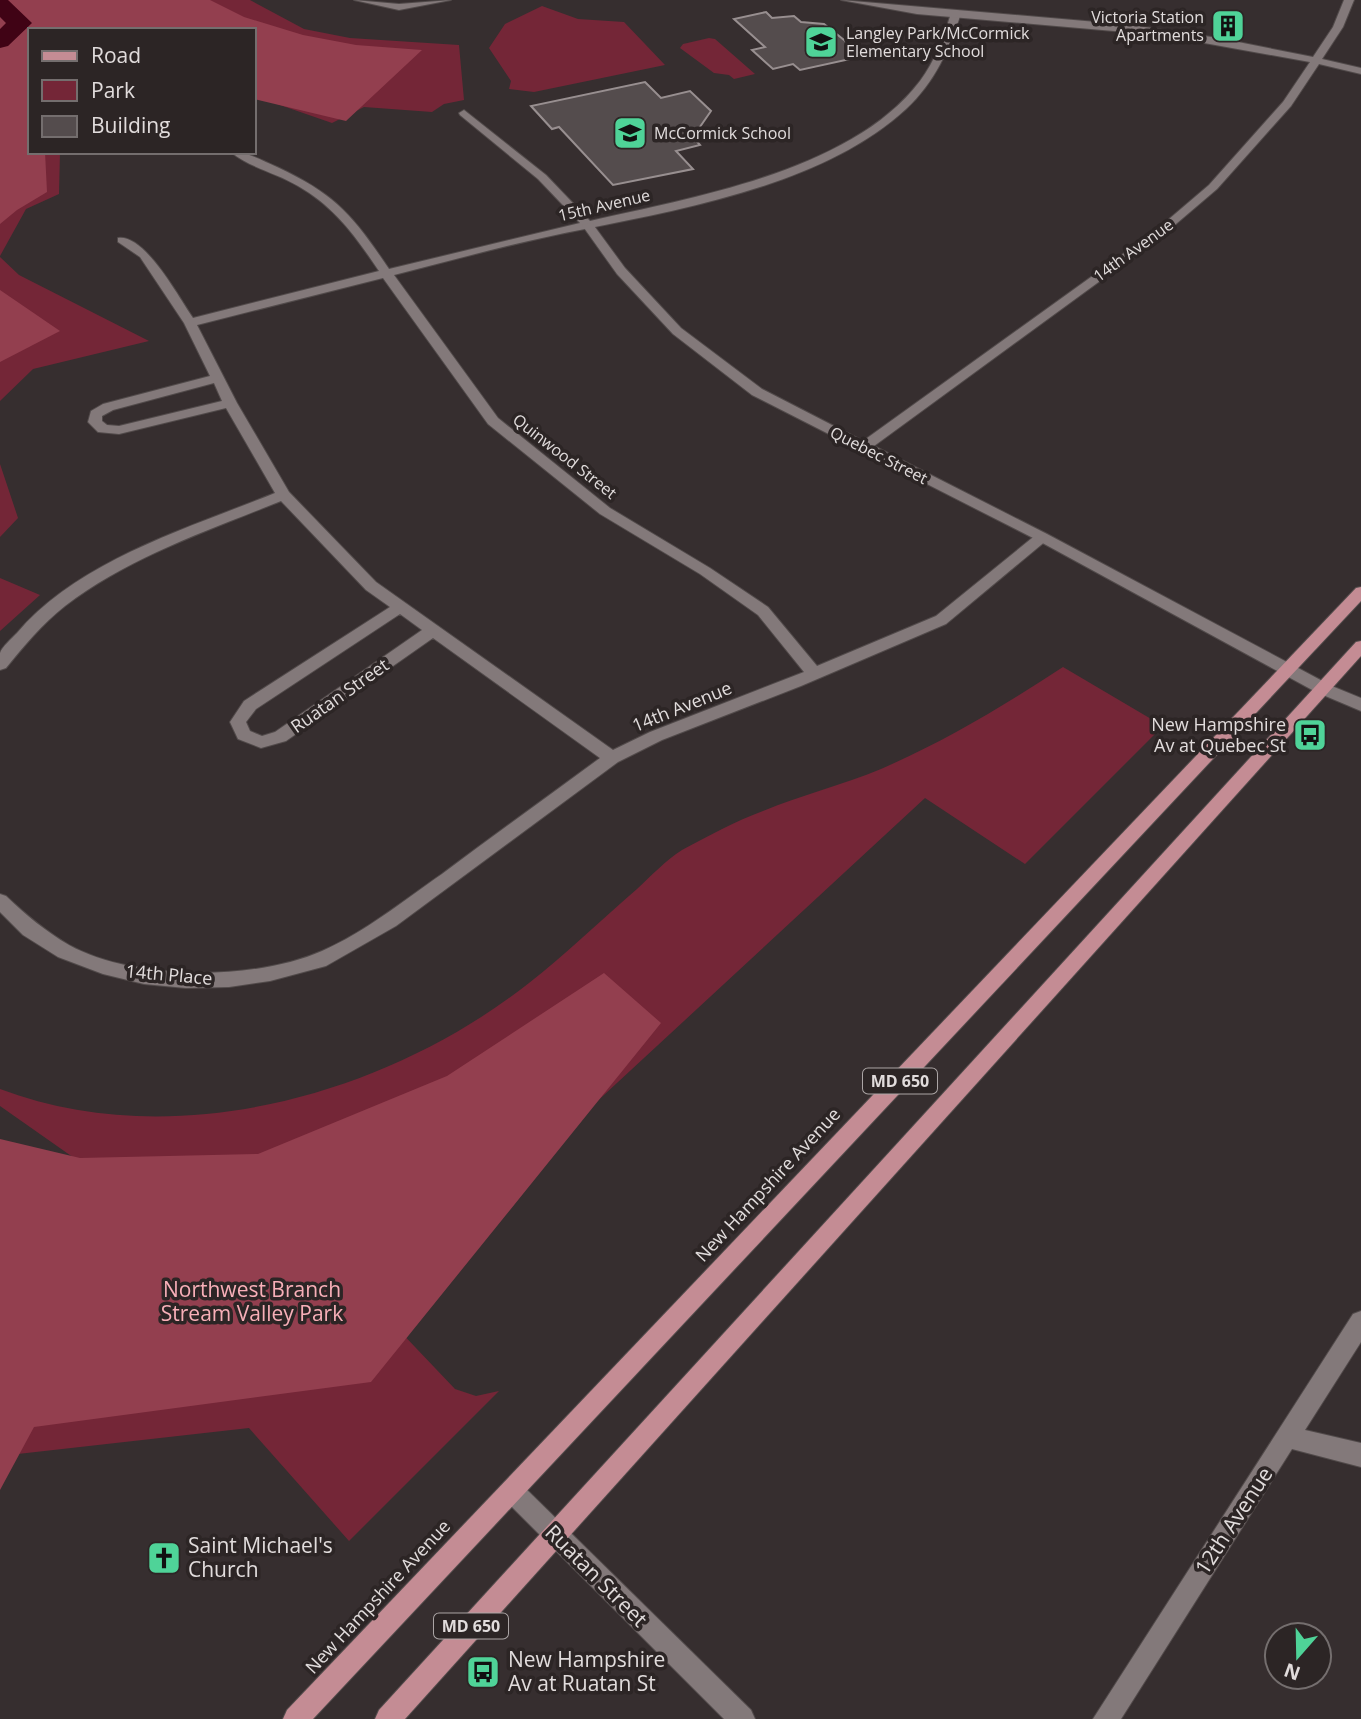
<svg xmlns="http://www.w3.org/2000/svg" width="1361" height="1719" font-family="'Open Sans',sans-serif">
	<rect width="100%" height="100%" fill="#362e2f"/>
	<!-- green -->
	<g fill="#742637">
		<polygon points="0,0 250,0 304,29 350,38 459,45 464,100 444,104 432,112 364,107 332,123 254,96 254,30 30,30 30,152 60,152 59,194 26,209 0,256"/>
		<polygon points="542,6 578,19 624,22 665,65 534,92 509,89 511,81 489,48 505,24"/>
		<polygon points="709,38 715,39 755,74 734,79 729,75 714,73 680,48 683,44"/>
		<polygon points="0,257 19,275 149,341 33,369 0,401"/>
		<polygon points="0,464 18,518 0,537"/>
		<polygon points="0,578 40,595 0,631"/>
		<path d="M 1063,667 L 1163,726 L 1025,864 L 925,798 L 376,1306 L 455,1389 L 476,1396 L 499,1391 L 349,1541 L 249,1428 L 0,1456 L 161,1219 L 0,1106 L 0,1089 C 174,1155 387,1095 529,983 C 566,954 601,920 637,889 C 651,876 666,860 682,850 C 708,836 736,821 763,811 C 801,795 843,785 881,769 C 947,740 1003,706 1063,667 Z"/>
	</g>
	<!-- forest -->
	<g fill="#933f4f">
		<polygon points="0,0 210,0 244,17 303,35 356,45 422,50 346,121 254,99 254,30 30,30 30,152 45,152 47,192 17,210 0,224"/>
		<polygon points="0,290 60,331 0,362"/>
		<polygon points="604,973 661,1023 371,1382 34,1427 0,1490 0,1139 80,1158 258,1154 447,1076"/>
	</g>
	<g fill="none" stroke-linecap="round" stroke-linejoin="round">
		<!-- river -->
		<polygon fill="#400315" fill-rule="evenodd" points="0,0 8,0 32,23 8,46 0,48 0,29 6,23 0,17"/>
	</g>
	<!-- building -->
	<g fill="#544c4d" stroke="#988f90" stroke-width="2">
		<polygon points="766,12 772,18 794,16 801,22 824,24 864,56 800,70 793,64 773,69 752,50 765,47 734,19"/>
		<polygon points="645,82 661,98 690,91 711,111 693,137 700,145 676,151 693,169 613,185 559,127 552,129 531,106"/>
	</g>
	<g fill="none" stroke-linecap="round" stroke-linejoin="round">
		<defs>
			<g id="street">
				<polygon points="354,0 399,4 451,0 399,10"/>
				<path d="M 956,10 L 961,13 C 949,50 935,82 906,109 C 826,183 689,208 585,229 C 521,241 457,259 394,275 L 498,418 L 610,508 L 710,568 L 768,607 L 817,666 L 936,616 L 1037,534 L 1047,534 L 1047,540 L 946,624 L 801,686 L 662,740 L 618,762 L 396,926 L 326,966 L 270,981 L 229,987 L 186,988 L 144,984 L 103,974 L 58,957 L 23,935 L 0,912 L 0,894 L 6,896 C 26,915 45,931 69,945 C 134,981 254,981 322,951 C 365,932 403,901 442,874 C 494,835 547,797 600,758 L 433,638 L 286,741 L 261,748 L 238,739 L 230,722 L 244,701 L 390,607 L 366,590 L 281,501 C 207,531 129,557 65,606 C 42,624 24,646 6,668 L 0,670 C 0,665 0,657 0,653 C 2,647 12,638 17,633 C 77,561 191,527 275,493 L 226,408 L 119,434 L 98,432 L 88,422 L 91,411 L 103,404 L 210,376 L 184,323 L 140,257 L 118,242 L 118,238 C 145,234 179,298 193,318 L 379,271 C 356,237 335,207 298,186 C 277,173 250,168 231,152 C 248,152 261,160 277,167 C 337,195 353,216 389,269 L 580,223 L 538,179 L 460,115 L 459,113 L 464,110 L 546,175 L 590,221 C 694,197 852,171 920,81 C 935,61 944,37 951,13 ZM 383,278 L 488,424 L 600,514 L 700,574 L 758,615 L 804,672 L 650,732 L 613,750 L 376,582 L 289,492 L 237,403 L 197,325 ZM 214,383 L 222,401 L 119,426 L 107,425 L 102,421 L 102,416 L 113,410 ZM 400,614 L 422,630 L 275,732 L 262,736 L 250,731 L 246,722 L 256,709 Z"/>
				<polygon points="1322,682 1361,698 1361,711 1316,692 1314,688 1316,684"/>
				<polygon points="1361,1311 1361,1342 1305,1430 1361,1443 1361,1467 1292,1449 1121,1719 1093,1719 1353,1314"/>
				<polygon points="512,1479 520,1483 751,1710 755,1719 724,1719 504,1499 500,1491 504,1483"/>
			</g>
			<polygon id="secondary" points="841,0 1131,25 1218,38 1313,57 1333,27 1344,0 1354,0 1343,27 1322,59 1361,68 1361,74 1319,64 1291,106 1217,189 1163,235 874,446 1047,534 1328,684 1330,688 1328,692 1316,692 1037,540 752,395 673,334 617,274 582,225 592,223 625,268 681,328 762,389 863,441 1155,231 1209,185 1283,102 1310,62 1160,35 917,14"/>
			<g id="primary">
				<polygon points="1361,587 1361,601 313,1719 283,1719 287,1710 1356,588"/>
				<polygon points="1361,641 1361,656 405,1719 375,1719 379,1710 1356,642"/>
			</g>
		</defs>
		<!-- street casing -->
		<use href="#street" stroke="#514a4a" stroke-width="2"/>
		<!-- secondary casing -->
		<use href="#secondary" stroke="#514a4a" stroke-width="2"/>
		<!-- primary casing -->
		<use href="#primary" stroke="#514a4a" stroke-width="2"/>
		<!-- street -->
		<use href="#street" fill="#83797a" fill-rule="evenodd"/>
		<!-- secondary -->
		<use href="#secondary" fill="#83797a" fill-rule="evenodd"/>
		<!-- primary -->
		<use href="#primary" fill="#c48c94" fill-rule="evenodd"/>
	</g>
	<!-- icons -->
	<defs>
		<symbol id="building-square" viewBox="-11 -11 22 22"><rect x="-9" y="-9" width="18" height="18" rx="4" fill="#4fd398" stroke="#2c2525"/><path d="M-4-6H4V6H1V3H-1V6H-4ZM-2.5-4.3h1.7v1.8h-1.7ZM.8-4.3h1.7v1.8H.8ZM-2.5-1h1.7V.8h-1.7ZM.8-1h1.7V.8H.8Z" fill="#111"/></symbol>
		<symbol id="school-square" viewBox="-11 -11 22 22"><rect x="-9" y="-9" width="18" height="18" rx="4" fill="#4fd398" stroke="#2c2525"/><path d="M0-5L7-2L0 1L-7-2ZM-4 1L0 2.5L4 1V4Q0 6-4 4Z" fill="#111"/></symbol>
		<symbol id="bus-square" viewBox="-11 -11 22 22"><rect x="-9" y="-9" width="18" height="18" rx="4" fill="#4fd398" stroke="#2c2525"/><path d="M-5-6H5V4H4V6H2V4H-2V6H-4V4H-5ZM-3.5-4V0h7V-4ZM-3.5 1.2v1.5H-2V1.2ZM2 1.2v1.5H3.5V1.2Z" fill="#111"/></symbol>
		<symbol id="church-square" viewBox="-11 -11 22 22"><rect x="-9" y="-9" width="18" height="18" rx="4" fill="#4fd398" stroke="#2c2525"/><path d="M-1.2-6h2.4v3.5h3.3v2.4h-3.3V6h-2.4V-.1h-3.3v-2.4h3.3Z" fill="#111"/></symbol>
	</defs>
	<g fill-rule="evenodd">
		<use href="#building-square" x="1209" y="7" width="38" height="38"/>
		<use href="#school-square" x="802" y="23" width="38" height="38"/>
		<use href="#school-square" x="611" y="114" width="38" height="38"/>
		<use href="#bus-square" x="1291" y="716" width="38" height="38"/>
		<use href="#church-square" x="145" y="1539" width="38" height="38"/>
		<use href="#bus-square" x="464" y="1653" width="38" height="38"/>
	</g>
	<g text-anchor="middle" stroke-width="7" stroke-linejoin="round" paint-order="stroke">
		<!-- far-poi labels -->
		<g font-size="16" fill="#e1dcdc" stroke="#2c2525" text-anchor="start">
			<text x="1204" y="23" text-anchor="end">Victoria Station<tspan x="1204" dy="18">Apartments</tspan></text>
			<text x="846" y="39">Langley Park/McCormick<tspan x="846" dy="18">Elementary School</tspan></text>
			<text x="654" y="139">McCormick School</text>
		</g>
		<!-- far-street labels -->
		<g font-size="16" fill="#e1dcdc" stroke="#2c2525">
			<text transform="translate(604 205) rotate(-13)" y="6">15th Avenue</text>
			<text transform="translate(1133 250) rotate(-36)" y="6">14th Avenue</text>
			<text transform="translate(879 455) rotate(27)" y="6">Quebec Street</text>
			<text transform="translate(565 456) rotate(38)" y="6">Quinwood Street</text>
		</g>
		<!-- shield labels -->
		<g fill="#2c2525" stroke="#aba5a5" stroke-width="2">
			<rect x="863" y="1068.5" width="74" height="25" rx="5"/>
			<rect x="434" y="1613.5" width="74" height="25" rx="5"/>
		</g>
		<g font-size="16" font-weight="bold" fill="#e1dcdc">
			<text x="900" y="1087">MD 650</text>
			<text x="471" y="1632">MD 650</text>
		</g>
		<!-- street labels -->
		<g font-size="18" fill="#e1dcdc" stroke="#2c2525">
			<text transform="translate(340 696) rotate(-35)" y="6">Ruatan Street</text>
			<text transform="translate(682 707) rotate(-22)" y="6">14th Avenue</text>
			<text transform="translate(169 975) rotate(5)" y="6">14th Place</text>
			<text transform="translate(768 1185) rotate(-47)" y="6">New Hampshire Avenue</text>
			<text transform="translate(378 1597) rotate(-47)" y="6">New Hampshire Avenue</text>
		</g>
		<!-- poi labels -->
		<g font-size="18" fill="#e1dcdc" stroke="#2c2525" text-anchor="end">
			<text x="1286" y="731">New Hampshire<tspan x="1286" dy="21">Av at Quebec St</tspan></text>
		</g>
		<!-- near-park labels -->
		<g font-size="21" fill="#f8afb8" stroke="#2c2525">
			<text x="252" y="1297">Northwest Branch<tspan x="252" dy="24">Stream Valley Park</tspan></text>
		</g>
		<!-- near-street labels -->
		<g font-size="21" fill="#e1dcdc" stroke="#2c2525">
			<text transform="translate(1234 1521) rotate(-57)" y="7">12th Avenue</text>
			<text transform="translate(596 1576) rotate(45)" y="7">Ruatan Street</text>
		</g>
		<!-- near-poi labels -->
		<g font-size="21" fill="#e1dcdc" stroke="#2c2525" text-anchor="start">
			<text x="188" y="1553">Saint Michael's<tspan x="188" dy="24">Church</tspan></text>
			<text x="508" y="1667">New Hampshire<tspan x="508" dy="24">Av at Ruatan St</tspan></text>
		</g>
	</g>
	<!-- legend -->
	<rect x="28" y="28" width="228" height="126" fill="#2c2525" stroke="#746e6e" stroke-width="2"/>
	<rect x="42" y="51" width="35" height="10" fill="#c48c94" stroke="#746e6e" stroke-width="2"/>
	<text x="91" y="63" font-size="21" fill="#e1dcdc">Road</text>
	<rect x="42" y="80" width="35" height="21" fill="#742637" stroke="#746e6e" stroke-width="2"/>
	<text x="91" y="98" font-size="21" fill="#e1dcdc">Park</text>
	<rect x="42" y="116" width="35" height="21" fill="#544c4d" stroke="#746e6e" stroke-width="2"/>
	<text x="91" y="133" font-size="21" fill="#e1dcdc">Building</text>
	<!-- north arrow -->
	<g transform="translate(1298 1656) rotate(200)"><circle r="33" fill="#2c2525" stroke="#746e6e" stroke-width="2"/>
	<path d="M0-5L12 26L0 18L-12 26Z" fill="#4fd398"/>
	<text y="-10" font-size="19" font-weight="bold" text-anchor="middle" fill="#e1dcdc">N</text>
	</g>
</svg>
